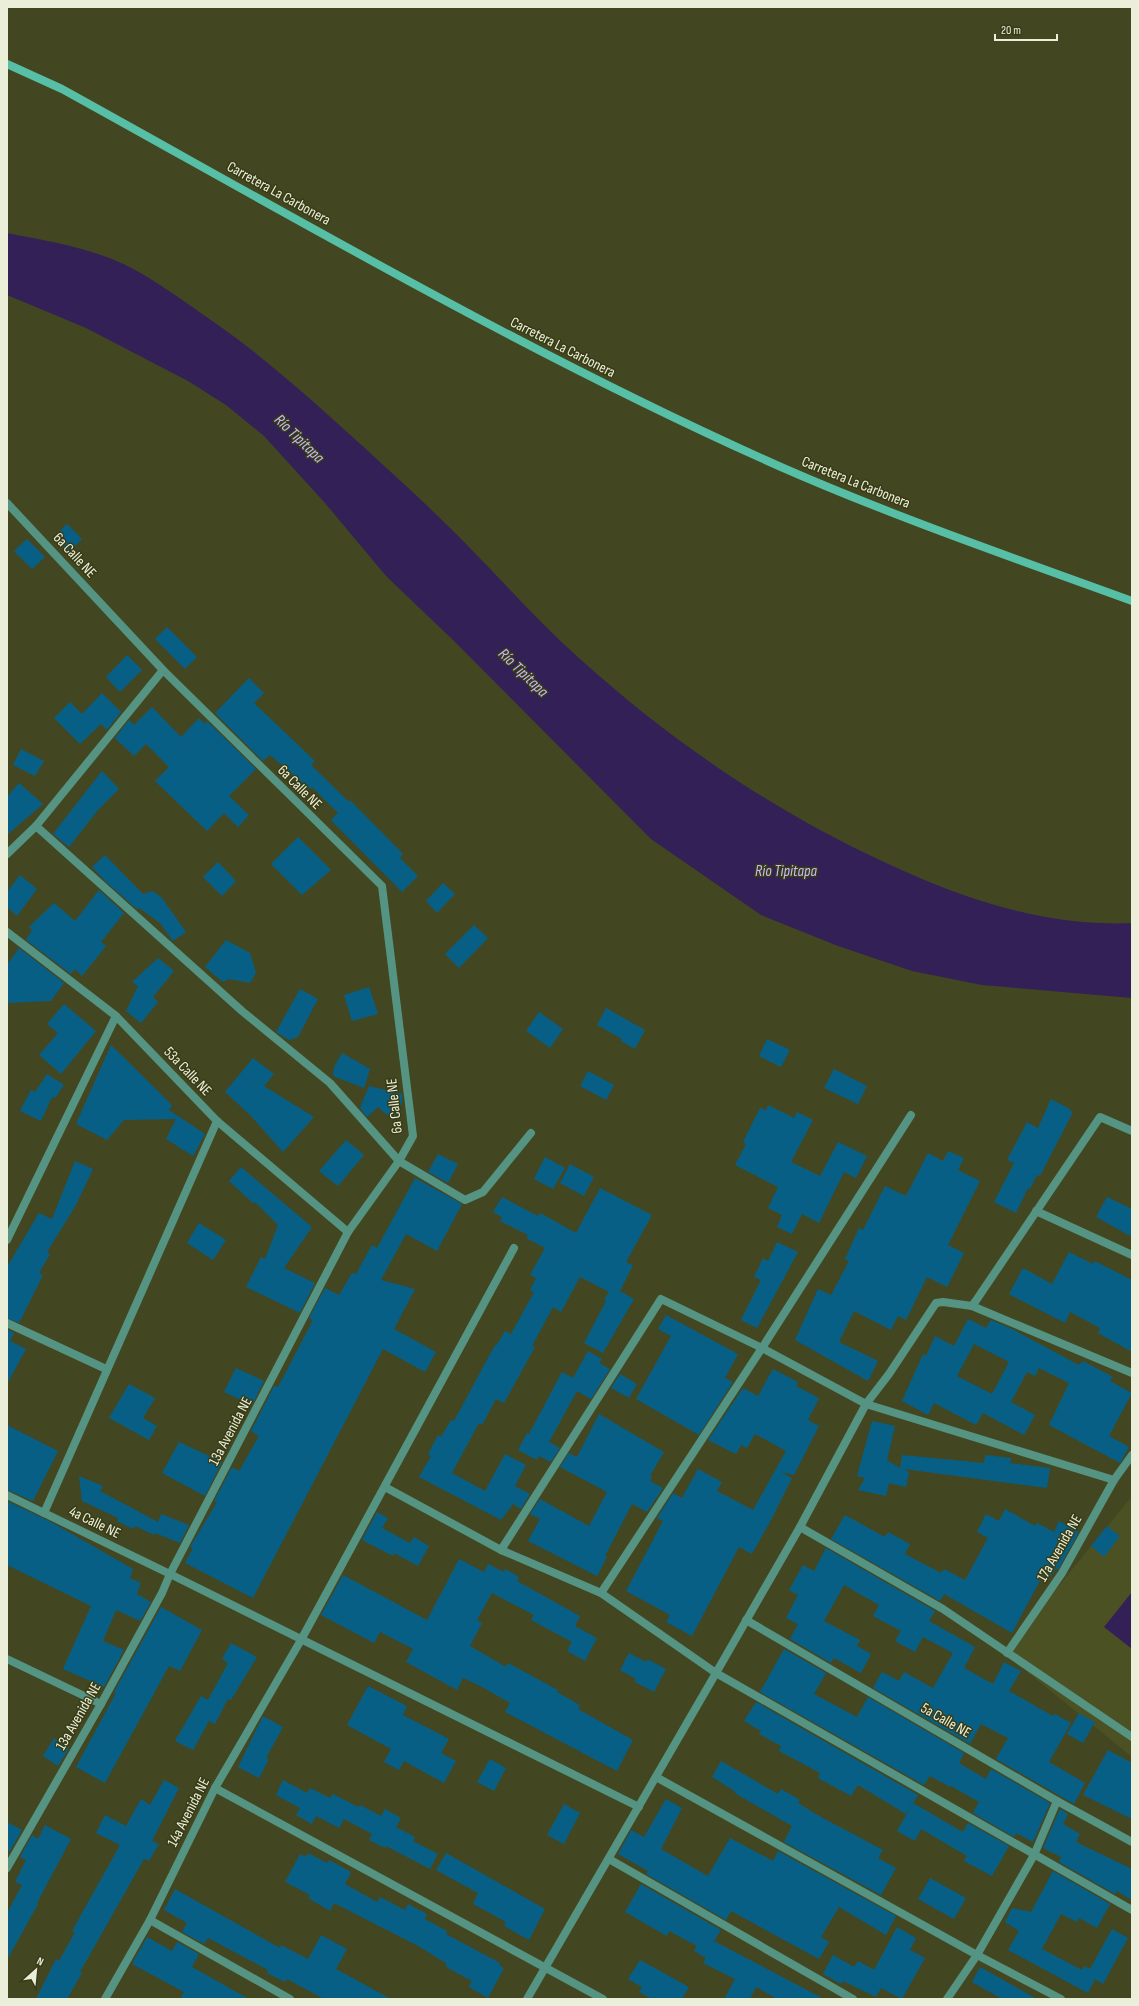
<svg xmlns="http://www.w3.org/2000/svg" width="1139" height="2006" font-family="'Sofia Sans Condensed',sans-serif">
	<rect width="100%" height="100%" fill="#424721"/>
	<!-- built -->
	<polygon fill="#4c5123" points="1132,1496 1132,1757 1004,1653"/>
	<!-- water -->
	<g fill="#322057">
		<path d="M 7,233 C 43,240 79,246 112,259 C 146,273 175,295 205,316 C 263,355 315,403 367,450 C 395,476 424,502 451,529 C 495,572 535,619 580,659 C 671,741 773,811 884,862 C 963,899 1044,927 1132,923 L 1132,998 L 982,985 L 912,971 L 838,946 L 761,915 L 651,839 L 453,640 L 386,576 L 325,503 L 264,436 L 226,405 L 188,381 L 86,328 L 7,295 Z"/>
		<polygon points="1132,1592 1132,1649 1104,1627"/>
	</g>
	<!-- building -->
	<g fill="#085f85" fill-rule="evenodd">
		<polygon points="67,524 82,539 69,552 54,537"/>
		<polygon points="27,539 45,557 32,569 14,551"/>
		<polygon points="167,627 197,657 185,669 155,639"/>
		<polygon points="127,655 142,670 120,692 106,677"/>
		<polygon points="249,678 264,693 254,703 315,761 311,765 349,802 350,800 403,854 400,858 418,876 402,892 331,820 338,813 312,787 310,789 270,755 263,761 215,713"/>
		<polygon points="102,693 121,712 107,730 101,724 80,744 54,718 70,702 82,714"/>
		<polygon points="152,707 181,737 199,718 205,724 207,721 256,769 229,796 249,815 238,827 224,813 207,831 155,781 169,767 146,744 134,756 115,738 129,720 134,725"/>
		<polygon points="21,749 44,761 35,776 13,765"/>
		<polygon points="102,771 119,789 98,810 69,847 53,834"/>
		<polygon points="19,783 43,804 7,835 7,797"/>
		<polygon points="298,837 331,870 302,895 271,864"/>
		<polygon points="105,855 143,894 153,891 162,898 186,932 173,941 160,923 139,908 137,909 106,882 92,867"/>
		<polygon points="218,862 236,881 222,896 203,877"/>
		<polygon points="20,875 37,889 17,916 7,907 7,892"/>
		<polygon points="443,883 455,894 437,913 426,901"/>
		<polygon points="99,890 124,913 101,942 106,946 82,976 75,969 71,974 26,940 32,930 29,927 54,903 75,921"/>
		<polygon points="474,925 488,938 459,968 445,954"/>
		<polygon points="226,940 250,953 256,973 250,983 229,979 223,982 205,967"/>
		<polygon points="19,948 64,983 51,1001 7,1003 7,965"/>
		<polygon points="158,958 174,971 153,997 158,1002 141,1023 126,1011 138,986 132,982"/>
		<polygon points="369,987 378,1014 352,1021 344,995"/>
		<polygon points="300,989 318,999 298,1037 289,1040 276,1032"/>
		<polygon points="64,1004 96,1031 61,1074 39,1055 58,1033 47,1024"/>
		<polygon points="606,1008 645,1030 635,1049 621,1041 622,1039 597,1025"/>
		<polygon points="539,1012 563,1029 550,1048 526,1031"/>
		<polygon points="767,1039 790,1050 781,1067 759,1056"/>
		<polygon points="111,1045 172,1105 169,1110 205,1134 193,1156 166,1139 176,1119 124,1120 107,1140 76,1124"/>
		<polygon points="342,1053 370,1069 364,1088 333,1076 334,1067"/>
		<polygon points="253,1058 274,1074 264,1086 314,1117 283,1152 249,1114 225,1092"/>
		<polygon points="834,1069 867,1086 858,1104 824,1088"/>
		<polygon points="588,1071 614,1085 606,1100 580,1086"/>
		<polygon points="47,1074 64,1085 55,1098 52,1097 41,1121 20,1111 31,1090 35,1092"/>
		<polygon points="369,1086 402,1094 402,1103 393,1120 378,1107 367,1117 360,1108"/>
		<polygon points="1051,1099 1070,1109 1069,1110 1073,1112 1040,1176 1037,1175 1030,1189 1028,1188 1016,1213 994,1202 1014,1163 1007,1160 1027,1122 1038,1128"/>
		<polygon points="768,1105 794,1118 797,1112 813,1120 791,1162 820,1176 838,1142 867,1156 856,1178 844,1172 819,1223 802,1214 792,1234 777,1227 782,1215 768,1208 778,1187 735,1165 746,1144 743,1142 760,1108 766,1110"/>
		<polygon points="346,1140 364,1155 338,1186 319,1171"/>
		<polygon points="948,1151 964,1158 958,1170 980,1181 948,1245 964,1253 947,1287 927,1277 906,1320 898,1316 891,1330 854,1311 839,1342 878,1361 868,1381 795,1340 818,1289 831,1295 849,1261 845,1259 859,1228 863,1230 885,1186 906,1196 928,1153 943,1161"/>
		<polygon points="438,1154 458,1164 448,1183 428,1172"/>
		<polygon points="545,1157 565,1168 553,1189 534,1179"/>
		<polygon points="75,1161 93,1169 76,1205 47,1252 50,1254 39,1273 43,1275 19,1323 7,1318 7,1267 39,1213 52,1219"/>
		<polygon points="570,1164 594,1177 584,1196 560,1183"/>
		<polygon points="241,1167 312,1227 284,1268 315,1283 300,1313 246,1287 261,1257 265,1259 278,1225 255,1202 254,1204 229,1181"/>
		<polygon points="415,1178 462,1204 437,1251 406,1234 381,1280 415,1289 394,1329 436,1352 425,1372 383,1349 253,1598 185,1563 193,1548 190,1547 217,1502 214,1501 232,1467 239,1471 259,1436 251,1431 274,1386 278,1387 313,1320 309,1318 325,1288 339,1295 352,1273 356,1274 372,1245 377,1248"/>
		<polygon points="600,1188 652,1215 626,1262 633,1265 620,1291 634,1299 603,1353 584,1343 606,1301 604,1300 609,1292 580,1277 561,1312 553,1307 532,1346 535,1347 504,1403 496,1399 482,1425 479,1423 452,1473 485,1491 505,1454 526,1465 515,1486 530,1494 521,1509 513,1504 501,1520 419,1477 431,1456 428,1454 438,1435 441,1437 451,1420 454,1421 495,1345 496,1346 505,1331 511,1334 534,1292 530,1290 536,1278 530,1275 545,1248 526,1238 528,1235 500,1221 502,1217 493,1212 502,1197 538,1216 540,1213 576,1233"/>
		<polygon points="1107,1197 1132,1209 1132,1237 1096,1217"/>
		<polygon points="199,1223 226,1240 213,1260 187,1243"/>
		<polygon points="777,1242 798,1252 757,1328 741,1320 761,1280 754,1277 763,1258 768,1261"/>
		<polygon points="1069,1252 1093,1264 1095,1261 1132,1280 1132,1352 1098,1333 1100,1328 1070,1312 1065,1323 1009,1294 1023,1268 1052,1284"/>
		<polygon points="666,1315 738,1354 725,1378 733,1382 699,1435 636,1399 671,1336 658,1329"/>
		<path d="M 968,1319 L 986,1328 L 991,1320 L 1012,1329 L 1079,1365 L 1083,1361 L 1113,1377 L 1110,1381 L 1132,1393 L 1109,1436 L 1129,1447 L 1120,1463 L 1049,1425 L 1069,1383 L 1039,1368 L 1035,1376 L 1027,1372 L 1011,1402 L 1035,1415 L 1024,1435 L 983,1413 L 976,1425 L 934,1403 L 928,1415 L 902,1401 L 923,1354 L 926,1356 L 935,1336 L 954,1346 ZM 974,1344 L 1009,1362 L 992,1394 L 957,1376 Z"/>
		<polygon points="7,1329 14,1333 10,1341 26,1349 7,1384"/>
		<polygon points="588,1351 602,1359 599,1363 610,1369 591,1399 577,1391 549,1442 560,1448 551,1462 539,1456 537,1460 518,1450 527,1433 529,1434 562,1372 573,1378"/>
		<polygon points="236,1368 264,1381 252,1405 224,1392"/>
		<polygon points="773,1369 798,1382 796,1386 819,1398 808,1420 819,1426 794,1475 781,1472 792,1478 771,1520 752,1554 739,1547 692,1636 666,1622 670,1615 626,1591 663,1521 657,1518 673,1493 682,1498 698,1469 722,1482 717,1491 753,1510 786,1451 755,1434 747,1448 741,1445 736,1454 708,1440 743,1388 758,1396"/>
		<polygon points="620,1374 637,1384 629,1398 611,1388"/>
		<polygon points="129,1384 155,1398 143,1418 157,1426 149,1440 109,1418"/>
		<polygon points="599,1414 664,1452 650,1476 652,1477 650,1481 663,1488 647,1512 632,1504 605,1556 607,1557 597,1576 528,1541 540,1519 530,1514 540,1499 589,1526 607,1492 560,1467 569,1453 577,1457"/>
		<polygon points="872,1421 895,1426 887,1460 900,1468 902,1455 984,1463 985,1455 1012,1458 1009,1463 1050,1468 1047,1488 904,1469 909,1472 906,1487 889,1483 886,1496 858,1490 865,1478 857,1476"/>
		<polygon points="7,1425 58,1451 33,1501 7,1490"/>
		<polygon points="179,1442 222,1462 205,1496 162,1473"/>
		<polygon points="79,1476 103,1486 100,1491 158,1522 161,1514 189,1525 180,1543 155,1533 154,1535 135,1526 133,1529 117,1521 118,1518 82,1501"/>
		<polygon points="7,1501 51,1522 133,1569 130,1578 141,1583 137,1594 151,1602 140,1621 116,1610 103,1641 124,1650 104,1687 63,1669 91,1606 7,1565"/>
		<polygon points="1005,1509 1035,1526 1037,1523 1054,1532 1059,1521 1079,1532 1058,1570 1056,1568 1051,1576 1044,1573 1012,1633 944,1594 940,1601 831,1539 845,1515 885,1537 888,1532 910,1544 905,1554 941,1573 944,1569 965,1580 988,1538 977,1532 986,1514 999,1521"/>
		<polygon points="377,1512 388,1518 382,1528 410,1543 414,1537 429,1546 418,1566 394,1553 393,1556 362,1540"/>
		<polygon points="1107,1526 1120,1536 1104,1557 1091,1546"/>
		<polygon points="826,1548 935,1611 929,1621 975,1647 964,1668 993,1684 1004,1662 1021,1671 1009,1691 1053,1716 1055,1714 1071,1723 1049,1762 1085,1783 1074,1804 996,1759 1008,1738 981,1724 970,1744 873,1688 882,1672 899,1681 904,1672 933,1688 953,1653 923,1637 915,1652 895,1641 901,1631 873,1616 879,1605 844,1585 824,1621 860,1640 857,1646 871,1654 861,1673 834,1658 831,1663 790,1639 798,1624 786,1618 798,1595 789,1590 803,1565 814,1571"/>
		<polygon points="459,1559 484,1572 488,1564 504,1572 505,1569 519,1577 517,1581 580,1616 575,1626 597,1638 585,1661 567,1651 572,1642 531,1620 534,1615 492,1593 477,1620 482,1623 470,1646 506,1667 508,1663 558,1690 557,1692 580,1705 578,1709 633,1740 617,1771 505,1712 510,1703 482,1687 463,1678 457,1690 406,1662 413,1649 380,1632 374,1643 321,1615 343,1575 427,1620"/>
		<polygon points="161,1607 202,1630 180,1671 169,1666 105,1783 76,1767 116,1693 114,1692"/>
		<polygon points="231,1643 257,1657 231,1700 228,1699 215,1724 209,1721 193,1750 175,1741 201,1696 208,1700 228,1663 222,1659"/>
		<polygon points="784,1649 826,1673 814,1694 857,1717 868,1697 964,1753 959,1763 986,1779 991,1769 1050,1803 1033,1842 1016,1833 1014,1837 973,1813 979,1802 951,1786 950,1787 930,1776 924,1785 760,1692"/>
		<polygon points="629,1653 646,1662 647,1659 666,1669 654,1692 635,1682 636,1679 620,1670"/>
		<polygon points="368,1686 407,1706 403,1715 449,1739 441,1753 456,1761 444,1783 404,1761 399,1770 384,1762 391,1749 347,1725"/>
		<polygon points="756,1702 918,1795 906,1814 858,1785 851,1796 818,1778 820,1773 779,1751 781,1746 759,1734 761,1731 744,1721"/>
		<polygon points="1079,1713 1095,1722 1083,1743 1067,1734"/>
		<polygon points="263,1716 283,1727 266,1758 269,1759 259,1778 238,1767"/>
		<polygon points="54,1738 69,1748 58,1766 43,1756"/>
		<polygon points="1108,1750 1132,1763 1132,1819 1083,1795"/>
		<polygon points="490,1759 506,1768 494,1791 477,1782"/>
		<polygon points="721,1761 778,1794 781,1789 800,1800 798,1803 821,1817 883,1850 878,1858 896,1868 881,1895 784,1842 792,1826 736,1794 733,1790 712,1777"/>
		<polygon points="164,1780 179,1788 152,1841 159,1844 149,1861 144,1859 80,1972 82,1973 67,1999 36,1999 56,1959 59,1961 75,1932 72,1931 120,1845 96,1833 105,1815 126,1826 141,1799 150,1805"/>
		<polygon points="283,1780 307,1793 310,1788 330,1798 333,1794 358,1807 360,1805 381,1816 385,1809 401,1818 396,1827 415,1837 413,1841 438,1854 430,1869 386,1846 385,1848 369,1840 372,1834 344,1819 339,1828 316,1816 312,1824 296,1815 300,1808 276,1795"/>
		<polygon points="666,1799 682,1808 661,1849 708,1876 730,1838 773,1861 778,1851 896,1916 886,1935 839,1907 821,1937 829,1942 819,1959 731,1911 726,1920 646,1874 648,1871 618,1854 631,1830 644,1837"/>
		<polygon points="913,1803 963,1832 968,1823 1009,1846 992,1876 964,1861 967,1856 921,1829 915,1841 897,1831"/>
		<polygon points="564,1804 580,1813 564,1844 547,1835"/>
		<polygon points="1060,1809 1068,1814 1063,1824 1080,1834 1076,1842 1132,1869 1132,1900 1117,1891 1115,1894 1059,1862 1061,1857 1043,1848"/>
		<polygon points="7,1822 22,1830 10,1851 7,1850"/>
		<polygon points="45,1825 71,1839 37,1903 38,1904 7,1960 7,1913 22,1885 15,1882 26,1860 20,1857 32,1835 38,1839"/>
		<polygon points="308,1853 327,1863 329,1860 351,1872 345,1884 377,1902 380,1897 405,1910 408,1904 427,1914 425,1919 447,1931 446,1934 500,1963 499,1965 504,1968 488,1998 469,1987 472,1981 446,1967 447,1964 420,1947 334,1903 330,1911 308,1898 310,1895 285,1882 300,1854 306,1857"/>
		<polygon points="446,1853 545,1909 529,1940 504,1926 506,1922 473,1904 478,1893 436,1870"/>
		<polygon points="1053,1871 1110,1904 1097,1928 1079,1918 1077,1922 1061,1914 1042,1949 1082,1970 1084,1966 1090,1969 1112,1929 1128,1938 1103,1984 1095,1979 1088,1993 1008,1950 1019,1931 1005,1922 1012,1908 1031,1912"/>
		<polygon points="930,1878 966,1898 954,1919 918,1899"/>
		<polygon points="641,1884 721,1930 714,1941 824,1999 777,1999 756,1987 750,1999 724,1999 735,1979 703,1963 706,1958 694,1951 697,1946 669,1931 667,1936 625,1912"/>
		<polygon points="175,1889 280,1948 281,1945 308,1959 321,1935 347,1949 336,1969 391,1999 324,1999 287,1979 285,1982 267,1973 268,1970 208,1938 204,1944 182,1932 187,1923 164,1910"/>
		<polygon points="897,1927 916,1938 910,1950 925,1958 902,1999 881,1988 876,1997 843,1981 841,1984 823,1974 833,1955 854,1967 858,1961 874,1970"/>
		<polygon points="147,1937 172,1951 177,1942 199,1954 192,1967 249,1999 180,1999 184,1992 132,1964"/>
		<polygon points="640,1960 689,1987 682,1999 652,1999 639,1992 642,1987 628,1979"/>
		<polygon points="980,1967 1037,1999 1002,1999 972,1982"/>
	</g>
	<g fill="none" stroke-linecap="round" stroke-linejoin="round">
		<!-- street -->
		<g stroke="#559383" stroke-width="8">
			<polyline points="7,503 163,670 382,886 413,1136 399,1161 330,1083 242,1011 36,826"/>
			<polyline points="7,854 36,826 163,670"/>
			<polyline points="7,932 116,1016 217,1121 348,1232"/>
			<polyline points="1036,1211 1132,1255"/>
			<polyline points="7,1240 116,1016"/>
			<polyline points="972,1306 1132,1373"/>
			<polyline points="7,1323 106,1369"/>
			<polyline points="385,1487 501,1550 601,1593 716,1673 800,1527 866,1404 889,1374 936,1303 943,1302 972,1306 975,1302 1100,1117 1132,1131"/>
			<polyline points="7,1495 170,1574 639,1807"/>
			<polyline points="44,1513 217,1121"/>
			<polyline points="800,1527 943,1609 1132,1737"/>
			<polyline points="501,1550 661,1299 762,1348 866,1404 1114,1480"/>
			<polyline points="601,1593 762,1348 911,1115"/>
			<polyline points="746,1620 1057,1801 1132,1842"/>
			<polyline points="1007,1653 1062,1573 1114,1480 1132,1455"/>
			<polyline points="7,1659 101,1704"/>
			<polyline points="656,1777 977,1955 1061,1999"/>
			<polyline points="215,1788 603,1999"/>
			<polyline points="609,1859 853,1999"/>
			<polyline points="7,1868 101,1704 162,1593 170,1574 348,1232 399,1161 465,1200 483,1192 531,1133"/>
			<polyline points="150,1920 290,1999"/>
			<polyline points="105,1999 150,1920 215,1788 301,1640 514,1248"/>
			<polyline points="527,1999 716,1673 1132,1910"/>
			<polyline points="947,1999 977,1955 1034,1855 1057,1801"/>
		</g>
		<!-- secondary -->
		<path stroke="#56bfa6" stroke-width="8" d="M 7,64 L 62,89 C 299,220 533,357 781,467 C 895,517 1014,558 1132,601"/>
	</g>
	<g text-anchor="middle" stroke-width="3" stroke-linejoin="round" paint-order="stroke">
		<!-- street labels -->
		<g font-size="15" fill="#ebefd9" stroke="#383c16">
			<text transform="translate(279 193) rotate(29)" y="5">Carretera La Carbonera</text>
			<text transform="translate(563 347) rotate(27)" y="5">Carretera La Carbonera</text>
			<text transform="translate(856 482) rotate(22)" y="5">Carretera La Carbonera</text>
			<text transform="translate(75 555) rotate(47)" y="5">6a Calle NE</text>
			<text transform="translate(300 787) rotate(45)" y="5">6a Calle NE</text>
			<text transform="translate(188 1071) rotate(46)" y="5">53a Calle NE</text>
			<text transform="translate(394 1106) rotate(-96)" y="5">6a Calle NE</text>
			<text transform="translate(230 1431) rotate(-62)" y="5">13a Avenida NE</text>
			<text transform="translate(95 1522) rotate(26)" y="5">4a Calle NE</text>
			<text transform="translate(1059 1548) rotate(-60)" y="5">17a Avenida NE</text>
			<text transform="translate(78 1716) rotate(-60)" y="5">13a Avenida NE</text>
			<text transform="translate(946 1720) rotate(30)" y="5">5a Calle NE</text>
			<text transform="translate(188 1812) rotate(-63)" y="5">14a Avenida NE</text>
		</g>
		<!-- water labels -->
		<g font-size="16" font-style="italic" fill="#c8b8fe" stroke="#383c16">
			<text transform="translate(300 438) rotate(44)" y="6">Río Tipitapa</text>
			<text transform="translate(524 672) rotate(44)" y="6">Río Tipitapa</text>
			<text x="786" y="876">Río Tipitapa</text>
		</g>
	</g>
	<!-- border -->
	<rect width="1139" height="2006" fill="none" stroke="#ebefd9" stroke-width="16"/>
	<!-- north arrow -->
	<g transform="translate(36 1970) rotate(27)" stroke="#383c16" stroke-width="3" paint-order="stroke">
	<path d="M0-3L7 15L0 10L-7 15Z" fill="#ebefd9"/>
	<text y="-6" font-size="11" font-weight="bold" text-anchor="middle" fill="#ebefd9">N</text>
	</g>
	<!-- scale -->
	<path d="M995 34v6h62v-6" fill="none" stroke="#ebefd9" stroke-width="2"/>
	<text x="1001" y="34" font-size="12" fill="#ebefd9" stroke="#383c16" stroke-width="3" paint-order="stroke">20 m</text>
</svg>
